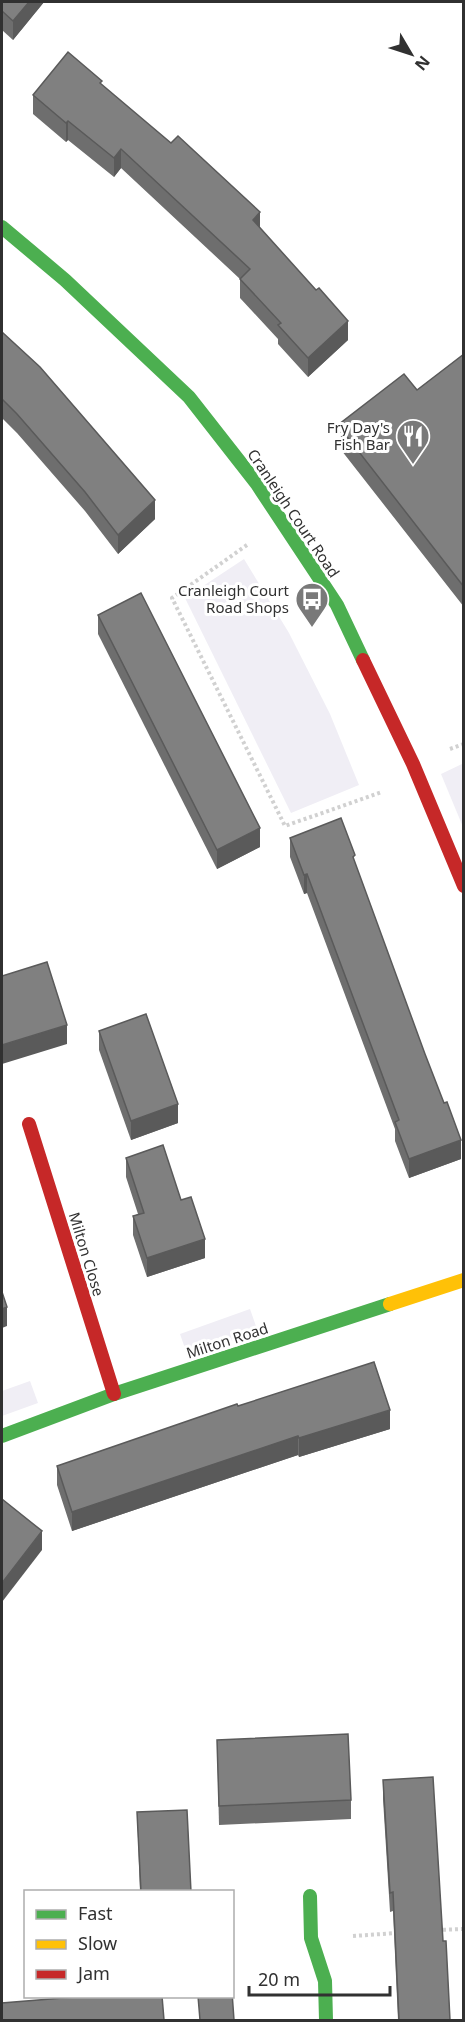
<svg xmlns="http://www.w3.org/2000/svg" width="465" height="2022" viewBox="0 0 465 2022" font-family="'Noto Sans',sans-serif">
  <style>
    .green { fill: #f0eef5 }
    .lines { fill: none; stroke-linecap: round; stroke-linejoin: round }
    .path { stroke: #d1d1d1; stroke-width: 4; stroke-dasharray: 3 3; stroke-linecap: butt }
    .fast { stroke: #4caf50; stroke-width: 14 }
    .slow { stroke: #ffc107; stroke-width: 14 }
    .jam { stroke: #c62828; stroke-width: 14 }
    .wall { fill: #6e6e6e }
    .shaded-wall { fill: #5a5a5a }
    .building { fill: #808080; stroke: #5a5a5a; stroke-width: 1.5 }
    .labels { text-anchor: middle; dominant-baseline: central; stroke-width: 6; stroke-linejoin: round; paint-order: stroke }
    .poi-label { font-size: 15px; fill: #313131; stroke: #fff; text-anchor: end }
    .street-label { font-size: 15px; fill: #313131; stroke: #fff }
  </style>
  <rect width="100%" height="100%" fill="#fff"/>
  <g class="green">
    <polygon points="244,559 289,633 330,714 359,785 291,813 185,598"/>
    <polygon points="462,764 464,769 463,827 441,774"/>
    <polygon points="250,1309 258,1332 188,1357 180,1334"/>
    <polygon points="30,1381 38,1403 2,1416 2,1391"/>
  </g>
  <g class="lines">
    <g class="path">
      <polyline points="247,545 172,598 285,826 382,792"/>
      <polyline points="450,749 464,744"/>
      <polyline points="437,1930 464,1929"/>
      <polyline points="353,1936 397,1933"/>
    </g>
    <g class="fast">
      <polyline points="2,227 65,280 189,397 257,484 337,605 363,660"/>
      <polyline points="2,1436 114,1394 390,1304"/>
      <polyline points="310,1896 311,1938 325,1981 326,2020"/>
    </g>
    <polyline class="slow" points="390,1304 464,1280"/>
    <g class="jam">
      <polyline points="363,660 413,764 464,886"/>
      <polyline points="29,1124 114,1394"/>
    </g>
  </g>
  <g class="wall">
    <polygon points="2,2 44,2 13,40 2,30"/>
    <polygon points="102,86 260,229 348,340 308,377 278,344 278,339 240,298 240,279 121,168 114,177 68,140 66,142 33,114 33,95"/>
    <polygon points="2,332 155,519 118,554 85,511 17,433 2,418"/>
    <polygon points="464,354 464,607 338,446 338,425 417,390"/>
    <polygon points="98,615 260,847 217,869 98,634"/>
    <polygon points="290,838 355,864 461,1159 409,1178 395,1141 395,1129 307,893 304,894 290,857"/>
    <polygon points="99,1031 178,1123 131,1140 99,1050"/>
    <polygon points="126,1158 181,1200 205,1258 147,1277 133,1235 133,1216 138,1214 126,1177"/>
    <polygon points="238,1406 390,1429 299,1457 298,1455 72,1531 57,1485 57,1466"/>
    <polygon points="217,1740 351,1800 351,1819 219,1825"/>
    <polygon points="383,1780 443,1941 450,2020 398,2020 393,1911 390,1912 383,1799"/>
    <polygon points="137,1812 191,1892 140,1892"/>
  </g>
  <g class="shaded-wall">
    <polygon points="29,2 44,2 13,40 13,21"/>
    <polygon points="68,121 68,140 66,142 66,123"/>
    <polygon points="121,149 121,168 114,177 114,158"/>
    <polygon points="260,212 260,231 253,220"/>
    <polygon points="348,321 348,340 308,377 308,358"/>
    <polygon points="155,500 155,519 118,554 118,535"/>
    <polygon points="260,828 260,847 217,869 217,850"/>
    <polygon points="307,874 307,893 304,894 304,875"/>
    <polygon points="67,1025 67,1044 2,1064 2,1045"/>
    <polygon points="178,1104 178,1123 131,1140 131,1121"/>
    <polygon points="461,1140 461,1159 409,1178 409,1159"/>
    <polygon points="205,1239 205,1258 147,1277 147,1258"/>
    <polygon points="7,1307 7,1326 2,1328 2,1309"/>
    <polygon points="390,1410 390,1429 299,1457 299,1438"/>
    <polygon points="298,1436 298,1455 72,1531 72,1512"/>
    <polygon points="42,1531 42,1550 2,1602 2,1583"/>
  </g>
  <g class="building">
    <polygon points="2,2 29,2 13,21 2,11"/>
    <polygon points="68,52 102,81 100,83 171,143 178,136 260,212 253,220 316,290 319,288 348,321 308,358 278,325 281,323 240,279 250,269 121,149 114,158 68,121 66,123 33,95"/>
    <polygon points="2,332 40,367 155,500 118,535 85,492 17,414 2,399"/>
    <polygon points="464,354 464,587 338,425 404,374 417,390"/>
    <polygon points="141,593 260,828 217,850 98,615"/>
    <polygon points="341,818 355,855 353,857 425,1054 444,1103 447,1102 461,1140 409,1159 395,1122 399,1120 307,874 304,875 290,838"/>
    <polygon points="47,962 67,1025 2,1045 2,976"/>
    <polygon points="146,1014 178,1104 131,1121 99,1031"/>
    <polygon points="163,1145 181,1200 191,1197 205,1239 147,1258 133,1216 144,1213 126,1158"/>
    <polygon points="2,1292 7,1307 2,1309"/>
    <polygon points="374,1362 390,1410 299,1438 298,1436 72,1512 57,1466 237,1404 238,1406"/>
    <polygon points="2,1499 42,1531 2,1583"/>
    <polygon points="348,1734 351,1800 219,1806 217,1740"/>
    <polygon points="433,1777 443,1941 446,1941 450,2020 399,2020 393,1892 390,1893 383,1780"/>
    <polygon points="187,1810 191,1892 141,1892 137,1812"/>
    <polygon points="232,1992 234,2020 200,2020 198,1996 232,1996"/>
    <polygon points="87,1996 162,1996 164,2020 2,2020 2,2003"/>
  </g>
  <defs>
    <symbol id="restaurant-pin" viewBox="-11 -11 22 30"><path d="M0 17L-7.5 6A9.5 9.5 0 1 1 7.5 6Z" fill="#797979" stroke="#fff"/><path d="M-5-6h1v4h1v-4h1v4h1v-4h1v5L-1.5 .5V6h-2V.5L-5-1ZM5-6V6H3V1.5H1.5Q1.5-4 5-6Z" fill="#fff"/></symbol>
    <symbol id="bus-pin" viewBox="-11 -11 22 30"><path d="M0 17L-7.5 6A9.5 9.5 0 1 1 7.5 6Z" fill="#797979" stroke="#fff"/><path d="M-5-6H5V4H4V6H2V4H-2V6H-4V4H-5ZM-3.5-4V0h7V-4ZM-3.5 1.2v1.5H-2V1.2ZM2 1.2v1.5H3.5V1.2Z" fill="#fff"/></symbol>
  </defs>
  <g fill-rule="evenodd">
    <use href="#restaurant-pin" x="394" y="417" width="38" height="52"/>
    <use href="#bus-pin" x="293" y="580" width="38" height="52"/>
  </g>
  <g class="labels">
    <g class="poi-label">
      <text x="390" y="427">Fry Day's<tspan x="390" dy="17">Fish Bar</tspan></text>
      <text x="289" y="590">Cranleigh Court<tspan x="289" dy="17">Road Shops</tspan></text>
    </g>
    <g class="street-label">
      <text transform="translate(294 513) rotate(56)">Cranleigh Court Road</text>
      <text transform="translate(87 1254) rotate(73)">Milton Close</text>
      <text transform="translate(227 1340) rotate(-18)">Milton Road</text>
    </g>
  </g>
  <rect width="465" height="2022" fill="none" stroke="#313131" stroke-width="6"/>
  <rect x="24" y="1890" width="210" height="108" fill="#ffffff" stroke="#adadad" stroke-width="1.5"/>
  <rect x="36" y="1910" width="30" height="9" fill="#4caf50" stroke="#adadad" stroke-width="1.5"/>
  <text x="78" y="1920" font-size="18" fill="#313131">Fast</text>
  <rect x="36" y="1940" width="30" height="9" fill="#ffc107" stroke="#adadad" stroke-width="1.5"/>
  <text x="78" y="1950" font-size="18" fill="#313131">Slow</text>
  <rect x="36" y="1970" width="30" height="9" fill="#c62828" stroke="#adadad" stroke-width="1.5"/>
  <text x="78" y="1980" font-size="18" fill="#313131">Jam</text>
  <g transform="translate(411 54) rotate(129)" stroke="#ffffff" stroke-width="4.5" paint-order="stroke">
  <path d="M0-4.5L10 22L0 15L-10 22Z" fill="#313131"/>
  <text y="-9" font-size="16" font-weight="bold" text-anchor="middle" fill="#313131">N</text>
  </g>
  <path d="M249 1986v9h141v-9" fill="none" stroke="#313131" stroke-width="3"/>
  <text x="258" y="1986" font-size="18" fill="#313131" stroke="#ffffff" stroke-width="4.5" paint-order="stroke">20 m</text>
</svg>
